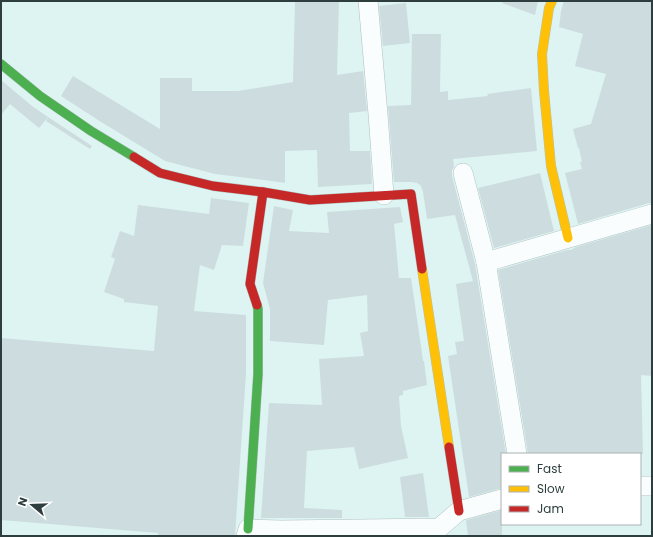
<svg xmlns="http://www.w3.org/2000/svg" width="653" height="537" viewBox="0 0 653 537" font-family="Poppins,sans-serif">
  <style>
    .building { fill: #cddddf }
    .lines { fill: none; stroke-linecap: round; stroke-linejoin: round }
    .street-casing { stroke: #b0c1c0; stroke-width: 20 }
    .fast-casing { stroke: #b0c1c0; stroke-width: 10 }
    .slow-casing { stroke: #b0c1c0; stroke-width: 10 }
    .jam-casing { stroke: #b0c1c0; stroke-width: 10 }
    .street { stroke: #fafdfd; stroke-width: 19 }
    .fast { stroke: #4caf50; stroke-width: 9 }
    .slow { stroke: #ffc107; stroke-width: 9 }
    .jam { stroke: #c62828; stroke-width: 9 }
  </style>
  <rect width="100%" height="100%" fill="#def4f2"/>
  <g class="building">
    <polygon points="295,1 339,1 337,75 363,71 367,111 349,113 350,151 370,151 372,184 318,187 317,150 285,151 285,183 264,180 215,174 165,161 98,120 61,96 73,76 160,129 160,78 192,78 192,91 238,91 293,82"/>
    <polygon points="503,1 538,1 535,15 502,3"/>
    <polygon points="564,1 652,1 652,203 649,203 578,224 565,173 582,169 580,162 582,162 579,148 578,148 573,129 591,124 606,74 575,66 583,34 559,27 561,11"/>
    <polygon points="406,3 410,43 383,46 379,6"/>
    <polygon points="412,34 441,34 440,92 448,91 448,100 488,96 487,94 531,88 537,151 453,159 454,167 452,170 452,176 475,264 506,454 502,454 502,488 469,497 448,356 457,354 455,342 464,341 456,284 473,281 455,215 427,219 423,192 421,186 417,183 411,182 394,182 388,106 411,105"/>
    <polygon points="1,80 32,106 48,117 39,128 10,104 1,115"/>
    <polygon points="48,117 92,146 90,149 46,121"/>
    <polygon points="540,173 554,231 494,248 478,188"/>
    <polygon points="211,198 249,203 243,246 222,245 214,270 200,265 194,311 246,315 246,374 235,536 158,536 158,533 1,520 1,338 154,351 158,306 124,302 124,299 104,292 115,259 111,257 120,231 134,236 138,205 209,214"/>
    <polygon points="274,206 293,210 289,231 329,233 327,212 400,207 403,222 394,224 399,278 411,278 421,346 423,361 424,361 427,385 403,391 403,395 399,396 401,426 408,458 359,469 354,447 307,451 304,508 342,510 342,518 261,518 269,403 322,405 319,359 364,356 360,333 368,331 367,295 328,300 324,345 270,341 270,309 263,283"/>
    <polygon points="652,225 652,376 641,375 643,454 528,454 498,270 567,250 571,250 576,247"/>
    <polygon points="423,473 429,517 405,517 400,477"/>
    <polygon points="502,510 502,536 468,536 466,521 467,520"/>
  </g>
  <g class="lines">
    <defs>
      <g id="street">
        <polyline points="368,1 378,114 384,195"/>
        <polyline points="463,173 486,262 517,454"/>
        <polyline points="486,262 652,214"/>
        <polyline points="640,486 652,486"/>
        <polyline points="246,536 248,529 281,530 439,528 459,511 502,499"/>
      </g>
      <g id="fast">
        <polyline points="1,64 40,96 91,131 134,157"/>
        <polyline points="248,529 258,374 258,309 257,305"/>
      </g>
      <g id="slow">
        <polyline points="552,1 549,8 542,54 544,91 551,166 568,238"/>
        <polyline points="422,269 449,447"/>
      </g>
      <g id="jam">
        <polyline points="134,157 160,173 213,186 263,192"/>
        <polyline points="257,305 250,284 263,192 310,200 411,194 422,269"/>
        <polyline points="449,447 459,511"/>
      </g>
    </defs>
    <use href="#street" class="street-casing"/>
    <use href="#fast" class="fast-casing"/>
    <use href="#slow" class="slow-casing"/>
    <use href="#jam" class="jam-casing"/>
    <use href="#street" class="street"/>
    <use href="#fast" class="fast"/>
    <use href="#slow" class="slow"/>
    <use href="#jam" class="jam"/>
  </g>
  <rect width="653" height="537" fill="none" stroke="#2e3d3d" stroke-width="4"/>
  <rect x="501" y="453" width="140" height="72" fill="#ffffff" stroke="#abb1b1"/>
  <rect x="509" y="466" width="20" height="6" fill="#4caf50" stroke="#abb1b1"/>
  <text x="537" y="473" font-size="12" fill="#2e3d3d">Fast</text>
  <rect x="509" y="486" width="20" height="6" fill="#ffc107" stroke="#abb1b1"/>
  <text x="537" y="493" font-size="12" fill="#2e3d3d">Slow</text>
  <rect x="509" y="506" width="20" height="6" fill="#c62828" stroke="#abb1b1"/>
  <text x="537" y="513" font-size="12" fill="#2e3d3d">Jam</text>
  <g transform="translate(32 505) rotate(289)" stroke="#ffffff" stroke-width="3" paint-order="stroke">
  <path d="M0-3L7 15L0 10L-7 15Z" fill="#2e3d3d"/>
  <text y="-6" font-size="11" font-weight="bold" text-anchor="middle" fill="#2e3d3d">N</text>
  </g>
</svg>
